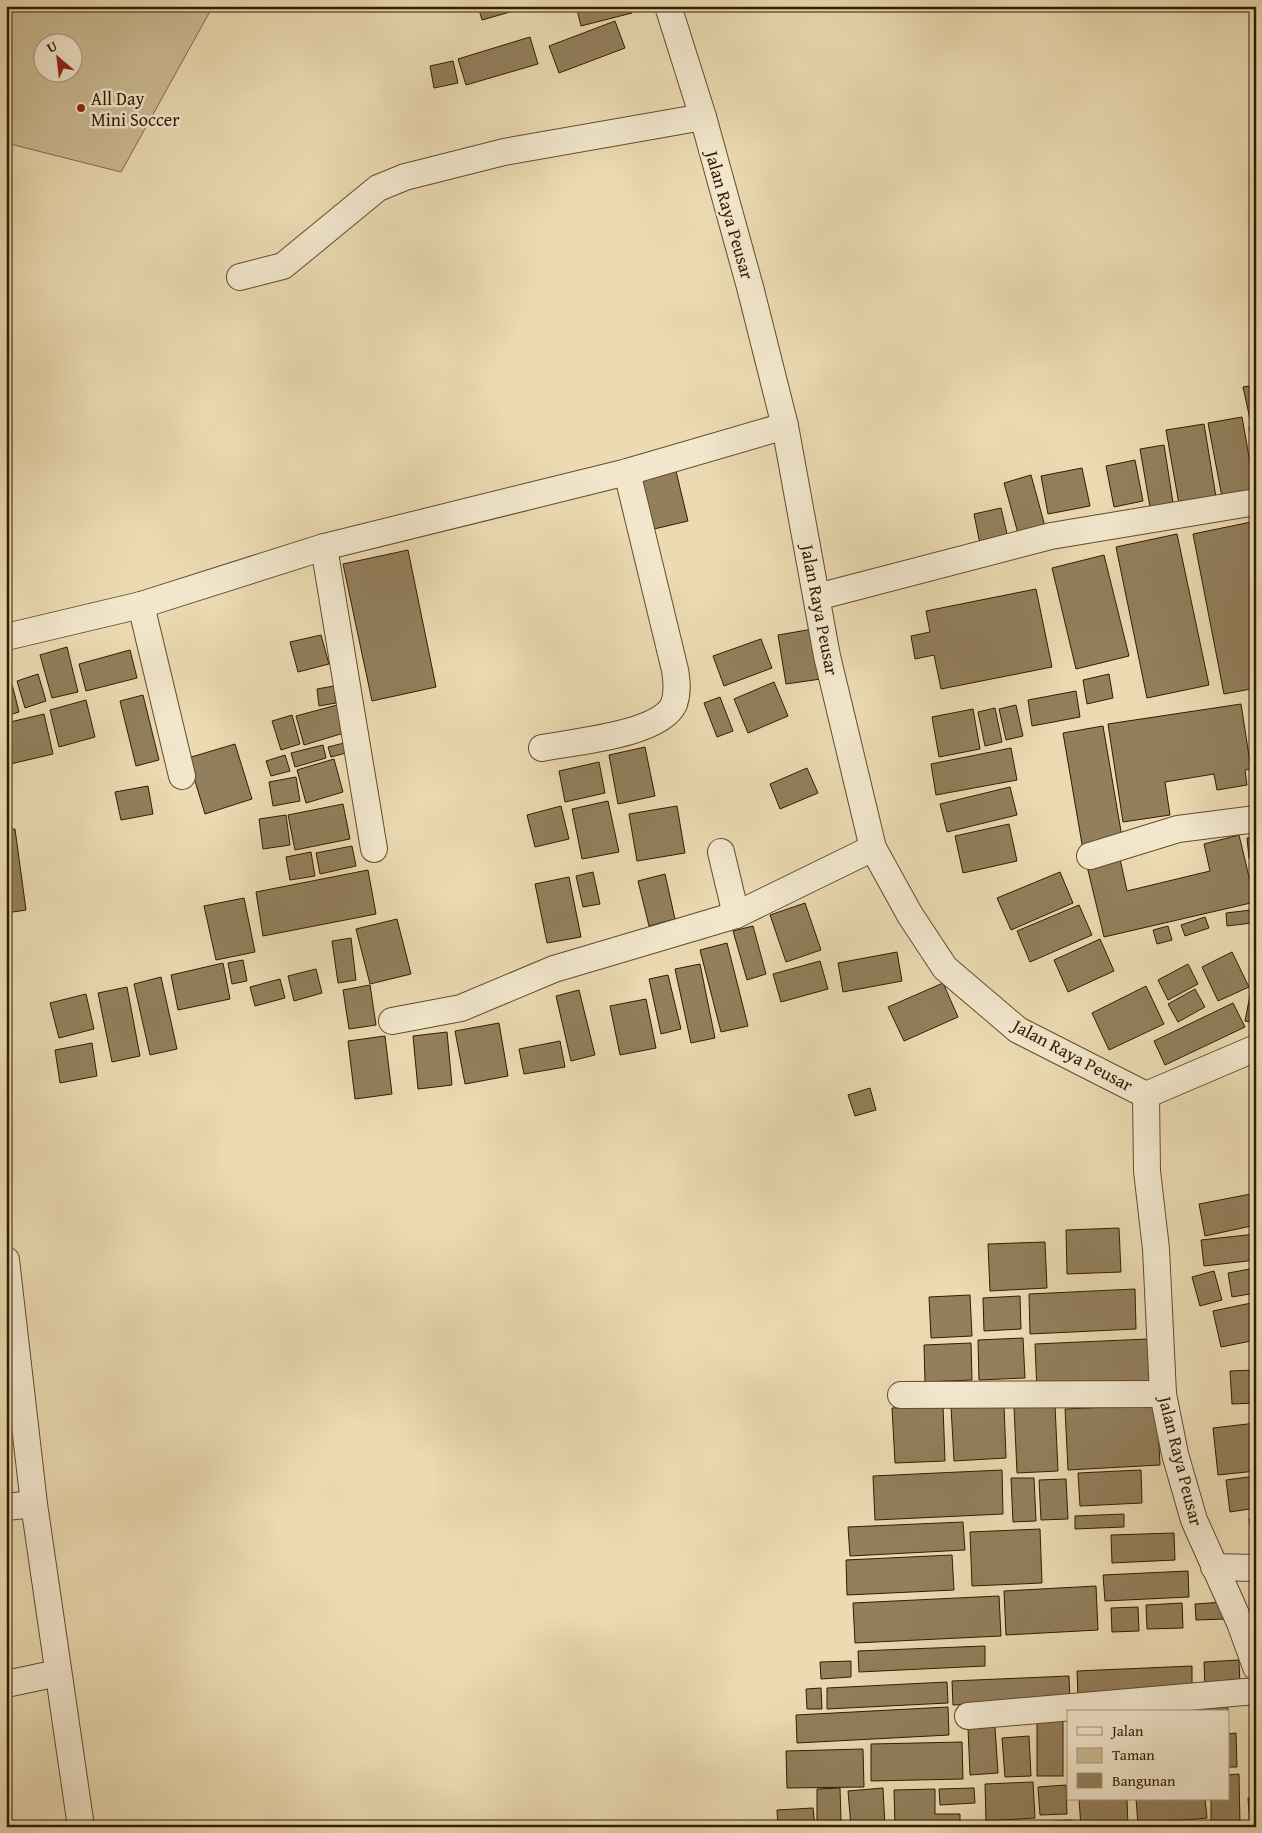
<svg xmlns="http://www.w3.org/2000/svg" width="1262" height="1833" viewBox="0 0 1262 1833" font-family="'Gentium Book Plus',serif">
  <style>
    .green { fill: #ccba94; stroke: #7f6b4a; fill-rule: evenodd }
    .building { fill: #927f5d; stroke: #321c00 }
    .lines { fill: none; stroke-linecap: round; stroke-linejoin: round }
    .minor-casing { stroke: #604c2c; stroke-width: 28 }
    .minor { stroke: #f2e7cd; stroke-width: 26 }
    .poi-dot { fill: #8f2418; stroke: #f2e7cd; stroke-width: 2 }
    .labels { text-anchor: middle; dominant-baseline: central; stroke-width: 5; stroke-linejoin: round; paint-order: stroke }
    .poi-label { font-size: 18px; fill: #321c00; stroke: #f2e7cd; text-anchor: start }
    .street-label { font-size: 18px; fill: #321c00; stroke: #f2e7cd }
  </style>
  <rect width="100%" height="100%" fill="#ebdab2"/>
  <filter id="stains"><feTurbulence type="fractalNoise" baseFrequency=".004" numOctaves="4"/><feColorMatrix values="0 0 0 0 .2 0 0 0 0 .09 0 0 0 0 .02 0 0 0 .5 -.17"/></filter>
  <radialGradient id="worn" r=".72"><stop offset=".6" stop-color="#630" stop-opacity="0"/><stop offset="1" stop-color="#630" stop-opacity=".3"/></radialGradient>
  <path class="green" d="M6,6H213L121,172L6,143ZM42,42H72V72H42Z"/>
  <g class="building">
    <polygon points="326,6 350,6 328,12"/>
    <polygon points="478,6 516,6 517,10 482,20"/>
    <polygon points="576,6 630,6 632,13 581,26"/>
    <polygon points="615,21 625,48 559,73 549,46"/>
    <polygon points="530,37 538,64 466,85 458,59"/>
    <polygon points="453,61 458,83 434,88 430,66"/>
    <polygon points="1256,385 1256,418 1250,419 1243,387"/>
    <polygon points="1242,417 1255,491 1222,497 1208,423"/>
    <polygon points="1204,424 1217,503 1180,510 1166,430"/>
    <polygon points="1256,426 1256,464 1249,427"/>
    <polygon points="1164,445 1174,509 1151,513 1140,449"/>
    <polygon points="1135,460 1143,501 1114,507 1106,466"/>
    <polygon points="675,467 688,521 654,529 641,475"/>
    <polygon points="1082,468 1090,506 1048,514 1041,476"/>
    <polygon points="1031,475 1046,530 1019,537 1004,483"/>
    <polygon points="1001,508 1008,538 980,544 974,514"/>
    <polygon points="1256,521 1256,688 1224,694 1193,534"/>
    <polygon points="1177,534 1209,685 1147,698 1116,547"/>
    <polygon points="408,550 436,687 372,701 343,564"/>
    <polygon points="1104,555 1129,656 1076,669 1052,568"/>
    <polygon points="1036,589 1052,667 941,689 934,655 915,659 911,636 930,632 926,611"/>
    <polygon points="813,629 821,679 786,684 778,635"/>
    <polygon points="321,635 329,664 298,672 290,642"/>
    <polygon points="761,639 772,668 724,686 713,656"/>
    <polygon points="67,647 78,692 52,698 40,655"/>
    <polygon points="130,650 137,678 86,691 79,664"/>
    <polygon points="38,674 46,701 25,708 17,681"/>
    <polygon points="1109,674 1113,698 1087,704 1083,680"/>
    <polygon points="774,682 788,716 748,733 734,699"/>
    <polygon points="12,684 19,712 6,716 6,685"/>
    <polygon points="334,686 336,703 319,706 317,689"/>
    <polygon points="1076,691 1080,717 1032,726 1028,700"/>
    <polygon points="143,695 159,760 136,766 120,701"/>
    <polygon points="720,697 733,731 717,737 704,703"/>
    <polygon points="86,700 95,737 59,747 50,710"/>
    <polygon points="1241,704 1251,769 1245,770 1247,785 1217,790 1214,774 1165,782 1170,815 1123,822 1108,724"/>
    <polygon points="337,705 344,733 304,745 296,716"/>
    <polygon points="1016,705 1023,736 1006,740 999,709"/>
    <polygon points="995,708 1002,742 985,746 978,712"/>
    <polygon points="973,709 980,749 939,757 932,717"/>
    <polygon points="44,714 53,754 6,765 6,723"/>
    <polygon points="292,715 300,744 281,750 272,721"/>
    <polygon points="1103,726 1123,843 1083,850 1063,733"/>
    <polygon points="344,743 346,753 331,757 328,747"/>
    <polygon points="235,744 252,799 205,814 188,758"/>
    <polygon points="323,745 326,758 295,767 291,753"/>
    <polygon points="645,747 655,796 618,804 609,755"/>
    <polygon points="1011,748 1017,780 936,795 931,764"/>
    <polygon points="285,755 290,771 271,776 266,761"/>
    <polygon points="334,759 343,792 306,803 297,770"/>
    <polygon points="599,762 605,793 565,802 559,771"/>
    <polygon points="807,768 818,793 780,809 770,784"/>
    <polygon points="296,777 300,801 273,806 269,782"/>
    <polygon points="148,786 153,814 121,820 115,792"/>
    <polygon points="1010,787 1017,815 947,832 940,804"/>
    <polygon points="608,801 619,852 582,859 572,809"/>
    <polygon points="343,804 350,839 295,850 288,815"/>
    <polygon points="561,806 569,839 535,847 527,815"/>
    <polygon points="677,806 685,853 637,861 629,814"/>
    <polygon points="286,815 290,845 263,849 259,819"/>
    <polygon points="1009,824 1017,861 963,873 955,836"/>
    <polygon points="15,829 26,910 6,913 6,830"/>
    <polygon points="1239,835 1255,902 1104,937 1087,866 1120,859 1127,891 1210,871 1204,844"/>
    <polygon points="1247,838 1256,838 1256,857 1249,858"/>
    <polygon points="352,846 356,866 320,874 316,853"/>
    <polygon points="311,852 315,876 290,880 286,857"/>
    <polygon points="368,870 376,914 263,936 256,892"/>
    <polygon points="593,872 600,904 583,907 576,876"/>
    <polygon points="1060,872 1073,903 1011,930 997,898"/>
    <polygon points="665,874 675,919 649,926 638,881"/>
    <polygon points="569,877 581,937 547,943 535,884"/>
    <polygon points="244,898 255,952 216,960 204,906"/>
    <polygon points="805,903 821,950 786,962 770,915"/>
    <polygon points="1079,905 1092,935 1030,962 1017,931"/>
    <polygon points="1251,910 1252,923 1227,926 1226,913"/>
    <polygon points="1205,917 1209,928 1185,936 1181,925"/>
    <polygon points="397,919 411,974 370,984 356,929"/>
    <polygon points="753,926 766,974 747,980 733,931"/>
    <polygon points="1168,926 1172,940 1157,944 1153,930"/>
    <polygon points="351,938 356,980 338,983 332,941"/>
    <polygon points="1100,939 1114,971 1068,992 1054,960"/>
    <polygon points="727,943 748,1026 721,1032 700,950"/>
    <polygon points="897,952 902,981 843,992 838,963"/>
    <polygon points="1232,952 1249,987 1218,1001 1202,967"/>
    <polygon points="243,960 247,981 232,984 228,963"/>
    <polygon points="820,961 828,989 781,1002 773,974"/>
    <polygon points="223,963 230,999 178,1010 171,975"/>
    <polygon points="700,964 715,1038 691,1043 675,969"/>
    <polygon points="1188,964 1198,984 1168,1000 1158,980"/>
    <polygon points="316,969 322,993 294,1001 288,976"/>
    <polygon points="668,975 681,1029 661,1034 649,979"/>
    <polygon points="1254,975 1256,975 1256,1023 1245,1021"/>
    <polygon points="161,977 177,1049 150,1055 134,984"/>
    <polygon points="280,979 285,998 255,1006 250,987"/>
    <polygon points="943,983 958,1017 904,1041 888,1007"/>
    <polygon points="370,985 376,1025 349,1029 343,990"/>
    <polygon points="1146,986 1164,1024 1109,1050 1092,1013"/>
    <polygon points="127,987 140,1056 112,1062 98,993"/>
    <polygon points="1195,989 1205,1007 1178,1022 1168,1004"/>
    <polygon points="579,990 595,1055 571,1061 556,996"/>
    <polygon points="86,994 94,1029 59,1038 50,1003"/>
    <polygon points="646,999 656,1048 620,1055 610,1006"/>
    <polygon points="1233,1003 1245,1027 1165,1065 1154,1041"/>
    <polygon points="499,1023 508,1076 465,1084 455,1031"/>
    <polygon points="447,1032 452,1085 418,1089 413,1036"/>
    <polygon points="385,1036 392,1094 355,1099 348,1041"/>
    <polygon points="560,1041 565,1067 524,1074 519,1049"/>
    <polygon points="92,1043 97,1076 60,1083 55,1050"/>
    <polygon points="870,1088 876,1110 855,1116 848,1095"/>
    <polygon points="1256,1193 1256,1225 1205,1236 1199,1204"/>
    <polygon points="1119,1228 1121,1272 1067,1274 1066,1230"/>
    <polygon points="1256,1234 1256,1260 1204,1266 1201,1240"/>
    <polygon points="1045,1242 1047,1288 990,1291 988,1244"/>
    <polygon points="1256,1268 1256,1293 1232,1297 1228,1273"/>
    <polygon points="1214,1271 1222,1300 1200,1306 1192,1277"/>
    <polygon points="1135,1289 1136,1329 1030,1334 1029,1294"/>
    <polygon points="970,1295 972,1336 931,1338 929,1297"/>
    <polygon points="1020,1296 1021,1329 984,1331 983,1298"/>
    <polygon points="1256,1302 1256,1340 1221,1347 1213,1311"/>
    <polygon points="1023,1338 1025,1378 979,1380 978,1340"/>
    <polygon points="1148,1339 1150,1386 1037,1391 1035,1344"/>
    <polygon points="971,1343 972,1380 925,1382 924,1345"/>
    <polygon points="1256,1370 1256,1403 1232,1404 1230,1371"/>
    <polygon points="1004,1404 1006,1458 954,1461 951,1407"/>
    <polygon points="1055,1405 1058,1471 1017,1473 1014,1407"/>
    <polygon points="1157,1405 1160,1465 1068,1470 1065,1409"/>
    <polygon points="943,1406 945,1461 895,1463 892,1408"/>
    <polygon points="1256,1423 1256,1471 1218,1475 1213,1428"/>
    <polygon points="1002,1470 1003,1514 875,1520 873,1476"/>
    <polygon points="1141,1470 1142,1503 1080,1506 1078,1473"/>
    <polygon points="1256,1476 1256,1508 1230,1512 1226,1480"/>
    <polygon points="1011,1478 1034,1478 1036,1521 1013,1522"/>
    <polygon points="1066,1479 1068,1519 1041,1520 1039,1480"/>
    <polygon points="1124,1514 1124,1527 1075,1529 1075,1516"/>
    <polygon points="1256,1518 1256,1553 1255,1553 1249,1519"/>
    <polygon points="963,1522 965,1550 850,1556 848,1527"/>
    <polygon points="1040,1529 1042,1583 972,1586 970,1532"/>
    <polygon points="1174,1533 1175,1560 1112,1563 1111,1535"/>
    <polygon points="952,1555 954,1590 847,1595 846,1560"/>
    <polygon points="1188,1571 1189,1597 1105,1601 1103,1575"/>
    <polygon points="1096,1586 1098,1630 1006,1635 1004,1591"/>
    <polygon points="999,1596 1001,1636 855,1643 853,1603"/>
    <polygon points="1224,1602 1225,1619 1196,1620 1195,1604"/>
    <polygon points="1182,1603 1183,1628 1147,1629 1146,1605"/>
    <polygon points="1138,1607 1139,1631 1112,1632 1111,1608"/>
    <polygon points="985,1646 985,1666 859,1672 858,1651"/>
    <polygon points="1239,1660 1240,1687 1205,1689 1204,1662"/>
    <polygon points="851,1661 851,1677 821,1679 820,1662"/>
    <polygon points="1192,1666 1192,1692 1078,1697 1077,1671"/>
    <polygon points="1069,1676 1070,1700 953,1705 952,1681"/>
    <polygon points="947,1682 948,1703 827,1709 827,1688"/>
    <polygon points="821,1688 822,1709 807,1709 806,1689"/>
    <polygon points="1227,1699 1228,1712 1173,1712 1172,1705"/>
    <polygon points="948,1707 949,1735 797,1743 796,1715"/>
    <rect x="1037" y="1720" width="26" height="56"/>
    <polygon points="995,1727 998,1773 970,1775 968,1728"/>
    <polygon points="1236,1733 1237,1767 1228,1767 1228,1734"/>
    <polygon points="1029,1736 1031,1776 1005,1777 1002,1738"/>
    <polygon points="962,1742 963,1779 871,1781 871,1744"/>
    <polygon points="863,1749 864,1787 787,1788 786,1751"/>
    <polygon points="1239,1774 1240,1827 1211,1827 1211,1799 1228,1799 1228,1775"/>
    <polygon points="1033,1782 1035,1818 986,1821 985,1784"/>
    <polygon points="1066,1785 1067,1814 1040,1815 1038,1787"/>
    <polygon points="840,1788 841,1821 817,1821 817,1789"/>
    <polygon points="883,1788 885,1827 851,1827 848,1791"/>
    <polygon points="974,1788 975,1803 940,1805 939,1789"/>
    <polygon points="935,1789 935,1814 960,1814 960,1827 895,1827 894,1790"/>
    <polygon points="1256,1797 1256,1827 1250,1827 1248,1798"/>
    <polygon points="1079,1799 1127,1799 1128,1827 1081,1827"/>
    <polygon points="1136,1799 1205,1799 1207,1818 1138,1824"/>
    <polygon points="813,1808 815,1827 778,1827 777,1810"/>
    <polygon points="1071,1820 1071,1827 1039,1827 1039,1822"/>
    <polygon points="1032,1824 1032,1827 997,1827"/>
  </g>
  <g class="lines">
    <defs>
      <g id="minor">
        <polyline points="668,6 703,117 750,287 785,426 827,656 873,848 910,915 945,968 1018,1030 1146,1095 1256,1048"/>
        <polyline points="240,277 283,266 378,188 405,177 504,152 703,117"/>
        <polyline points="324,547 374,849"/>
        <polyline points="817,597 1051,536 1256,502"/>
        <polyline points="141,605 182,776"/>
        <polyline points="6,637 141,605 324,547 627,472 785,426"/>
        <path d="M542,748C572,742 660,735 674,704C678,692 677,682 675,670L627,472"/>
        <polyline points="721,852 736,915"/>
        <polyline points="1090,856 1178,829 1256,819"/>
        <polyline points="392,1021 461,1008 554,969 736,915 873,848"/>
        <polyline points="1146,1095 1147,1171 1156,1249 1163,1394 1175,1454 1194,1520 1240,1623 1256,1667"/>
        <polyline points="6,1260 34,1504 81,1827"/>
        <polyline points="901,1395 1163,1394"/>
        <polyline points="6,1507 34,1504"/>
        <polyline points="1214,1567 1256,1568"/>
        <polyline points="6,1684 58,1673"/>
        <polyline points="968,1716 1256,1691"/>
      </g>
    </defs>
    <use href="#minor" class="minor-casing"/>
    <use href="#minor" class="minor"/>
  </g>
  <circle class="poi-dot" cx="81" cy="108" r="5"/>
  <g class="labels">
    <g class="poi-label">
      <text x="91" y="98">All Day<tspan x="91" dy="21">Mini Soccer</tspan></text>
    </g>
    <g class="street-label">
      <text transform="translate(730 215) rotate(74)">Jalan Raya Peusar</text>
      <text transform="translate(820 610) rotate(79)">Jalan Raya Peusar</text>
      <text transform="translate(1073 1055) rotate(28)">Jalan Raya Peusar</text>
      <text transform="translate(1181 1461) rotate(76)">Jalan Raya Peusar</text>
    </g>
  </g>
  <rect width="1262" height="1833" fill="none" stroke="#ebdab2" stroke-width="25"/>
  <rect x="8" y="8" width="1247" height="1818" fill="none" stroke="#321c00" stroke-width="2.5"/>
  <rect x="12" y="12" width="1237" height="1808" fill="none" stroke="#321c00"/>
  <rect x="1067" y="1710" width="162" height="90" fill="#f2e7cd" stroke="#a5967b"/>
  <rect x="1077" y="1727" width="25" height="8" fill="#f2e7cd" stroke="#a5967b"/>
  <text x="1112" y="1736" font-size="15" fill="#321c00">Jalan</text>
  <rect x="1077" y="1748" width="25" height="15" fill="#ccba94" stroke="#a5967b"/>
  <text x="1112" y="1760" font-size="15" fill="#321c00">Taman</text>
  <rect x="1077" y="1773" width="25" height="15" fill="#927f5d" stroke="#a5967b"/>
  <text x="1112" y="1786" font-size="15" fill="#321c00">Bangunan</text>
  <g transform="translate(58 58) rotate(332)"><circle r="24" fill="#f2e7cd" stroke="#a5967b"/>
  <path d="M0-4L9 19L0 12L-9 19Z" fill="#8f2418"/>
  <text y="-8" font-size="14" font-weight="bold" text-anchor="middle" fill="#321c00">U</text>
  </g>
  <rect width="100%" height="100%" filter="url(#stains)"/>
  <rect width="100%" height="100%" fill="url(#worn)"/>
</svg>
